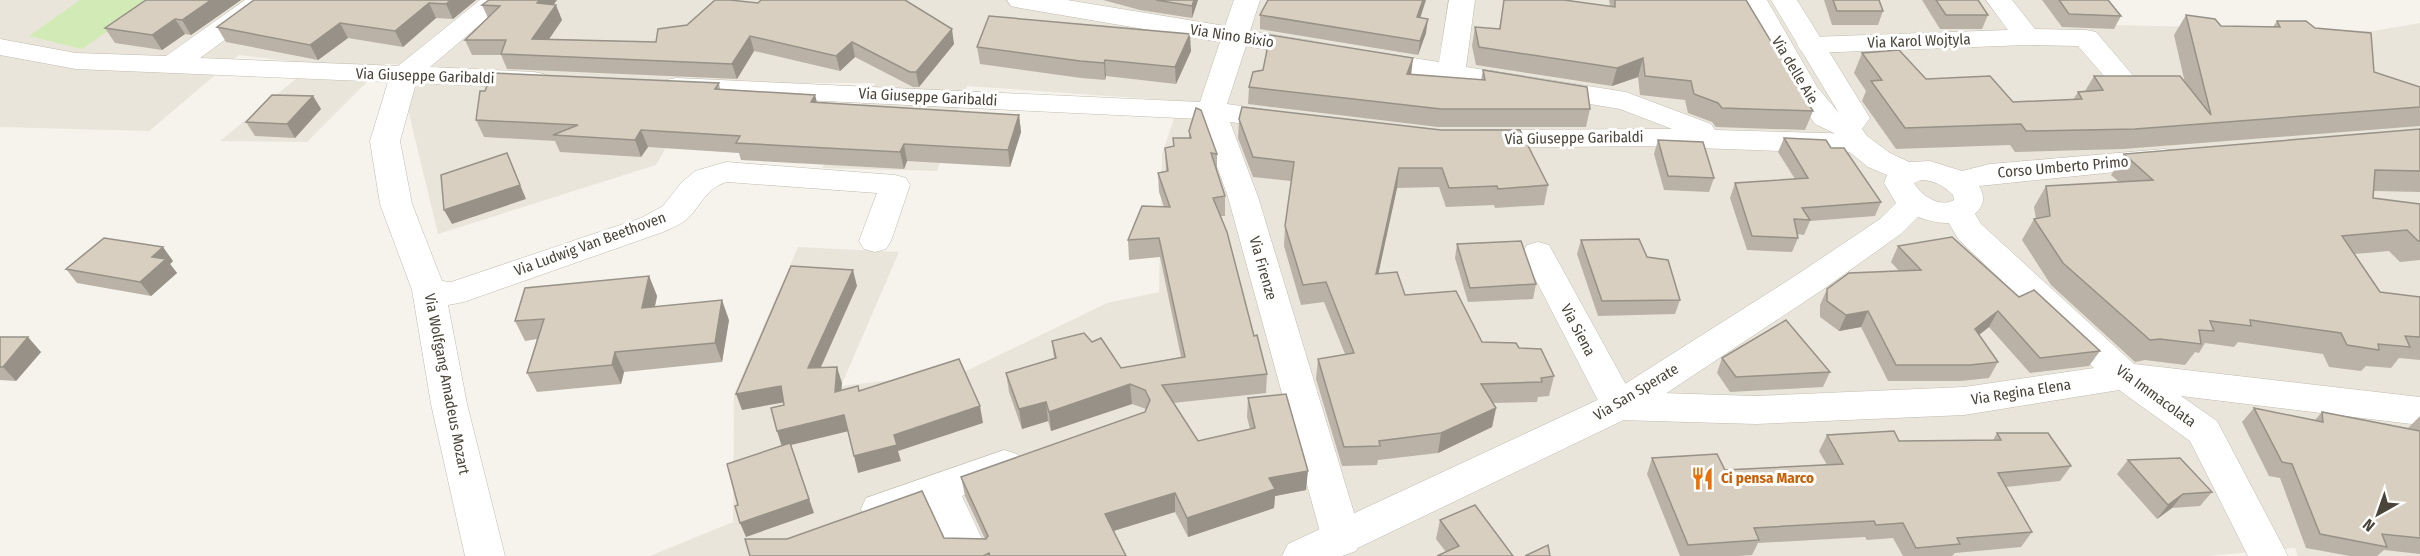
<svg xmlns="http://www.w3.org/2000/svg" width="2420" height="556" viewBox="0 0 2420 556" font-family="'Fira Sans Condensed',sans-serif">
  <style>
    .residential { fill: #eae5da }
    .green { fill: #d2eab5 }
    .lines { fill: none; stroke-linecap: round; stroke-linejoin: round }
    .minor-casing { stroke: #c2bbae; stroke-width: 1 }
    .tertiary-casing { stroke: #c2bbae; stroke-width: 1 }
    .minor { fill: #fff; fill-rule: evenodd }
    .tertiary { fill: #fff; fill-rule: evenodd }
    .wall { fill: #bab2a6 }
    .shaded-wall { fill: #979187 }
    .building { fill: #d8cfc1; stroke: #979187; stroke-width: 1.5 }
    .labels { text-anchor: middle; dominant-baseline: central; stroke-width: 6; stroke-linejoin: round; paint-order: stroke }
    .street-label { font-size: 15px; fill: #4b4439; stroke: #fff }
    .food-label { font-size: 15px; font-weight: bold; fill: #c56008; stroke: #fff; text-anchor: start }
  </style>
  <rect width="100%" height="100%" fill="#f6f3ec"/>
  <polygon class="residential" points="0,0 2093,0 2112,25 2373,31 2420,23 2420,556 2298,556 2295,548 2208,556 650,556 733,522 734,394 798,247 899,252 841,386 966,371 1107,303 1159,292 1162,154 1180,101 967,86 937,171 822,168 876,83 703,83 656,165 438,234 405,97 438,66 385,64 307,142 220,141 314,64 239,55 149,131 0,127"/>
  <polygon class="green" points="80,0 153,0 82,49 29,36"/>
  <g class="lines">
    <defs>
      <g id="minor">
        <path d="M245,0H275L271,6L200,58L398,66L480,0H509L430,67L534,72L544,74L548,80L544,86L534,88L416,83L400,141L412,204L442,281L451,282L641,218L663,206L681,183L695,171L726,162L895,175L906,178L910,185L891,241L886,249L875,252L864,249L859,241L877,193L727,182C705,188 701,207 685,221C679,225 670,229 663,232L464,302L448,305L467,404L505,556H465L431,404L412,290L380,204L370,141L388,82L76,69L0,55V39L76,53L166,56Z"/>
        <polygon points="1007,0 1067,0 1225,26 1234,0 1260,0 1250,31 1312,41 1322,43 1326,49 1322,55 1312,57 1246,46 1227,104 1293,114 1298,120 1293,126 1283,129 1230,122 1258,197 1362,539 1356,551 1342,556 1328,551 1322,539 1228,197 1200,119 676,94 666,92 662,86 666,80 676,78 1200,102 1220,42 1020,8 1011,6"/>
        <polygon points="1449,0 1475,0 1466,67 1626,92 1711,124 1715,130 1857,134 1867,136 1872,143 1867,150 1835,153 1643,146 1481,148 1471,145 1466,139 1471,133 1481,130 1672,129 1620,109 1368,67 1358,65 1354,59 1358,53 1368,51 1439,62"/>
        <polygon points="1986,0 2012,0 2035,29 2086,30 2096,32 2142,86 2138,92 2128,94 2118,92 2078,46 2027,45 1811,53 1801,51 1797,45 1801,39 1811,37 2008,30"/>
        <polygon points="1958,201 1969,204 1981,224 2134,364 2420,397 2420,425 2181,396 2217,421 2288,556 2248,556 2190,441 2119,390 1964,415 1756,424 1619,420 1606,416 1522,253 1527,245 1538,242 1549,245 1630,392 1756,396 1964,387 2094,368 1958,239 1942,211 1947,204"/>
        <polygon points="1004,450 1017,454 1023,465 1017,476 962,496 990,556 950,556 929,508 880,525 866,520 861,509 866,498"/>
      </g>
      <path id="tertiary" d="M1741,0H1767L1817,87L1839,113L1771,0H1797L1870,118L1862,129L1867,136L1890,153L1909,162L1930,161L1962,171L1990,164L2164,149L2175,151L2179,158L2175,165L2164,167L1979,186C1993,209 1967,223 1947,223C1937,223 1927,220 1918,217L1902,233L1822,290L1632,416L1341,556H1282L1288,544L1606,396L1798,274L1880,219L1896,203L1884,183L1887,175L1868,167L1847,150L1836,134L1815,124L1790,88ZM1921,180C1934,180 1944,186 1953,195L1954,200C1940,208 1921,196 1914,183Z"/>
    </defs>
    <use href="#minor" class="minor-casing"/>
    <use href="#tertiary" class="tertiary-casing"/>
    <use href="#minor" class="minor"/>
    <use href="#tertiary" class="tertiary"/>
  </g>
  <g class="wall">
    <polygon points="146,0 241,0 191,35 185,34 162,50 115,43 105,28"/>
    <polygon points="254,0 476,0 453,19 436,18 403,47 348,38 318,60 226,42 217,27"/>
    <polygon points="1103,0 1198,0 1192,18 1140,10"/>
    <polygon points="1504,0 1564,0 1610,6 1609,0 1746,0 1813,111 1805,130 1716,127 1712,122 1688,113 1685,100 1640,95 1638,77 1612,86 1476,65 1472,46 1475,27 1499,29"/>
    <polygon points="1824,0 1879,0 1883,11 1878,25 1832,25"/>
    <polygon points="1922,0 1978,0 1988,15 1982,29 1940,29"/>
    <polygon points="2042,0 2108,0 2121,16 2114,29 2062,27"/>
    <polygon points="482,5 553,5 562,20 549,39 656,42 658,29 954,44 919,87 913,87 855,57 840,71 754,51 737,79 507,69 501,55 472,55 465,40 488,18"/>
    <polygon points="1260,15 1420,18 1426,33 1418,55 1260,29"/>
    <polygon points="2186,15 2221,26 2273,27 2277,21 2374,72 2420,87 2420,126 2123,149 2015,152 2010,145 1896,149 1862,101 1866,91 1854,73 1862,53 1926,79 2013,102 2073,100 2078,92 2085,91 2094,76 2185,83 2174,35"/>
    <polygon points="977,47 1191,51 1176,84 1106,76 1105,80 1081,78 980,64"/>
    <polygon points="1483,70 1590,109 1586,127 1438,127 1248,104 1249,87 1411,74 1481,80"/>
    <polygon points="719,83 720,89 815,95 817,103 1019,115 1021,132 1010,167 907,161 904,169 741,160 739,153 648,147 641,157 560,152 555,141 484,137 476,120 485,91"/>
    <polygon points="313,96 321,109 295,138 255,136 246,122"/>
    <polygon points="1239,119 1548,185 1544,205 1495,208 1494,205 1446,207 1439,187 1397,188 1378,274 1405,295 1482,342 1519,348 1554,376 1549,396 1538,397 1537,402 1493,403 1496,408 1492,427 1438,453 1378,460 1377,465 1342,466 1316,379 1318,359 1345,354 1324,302 1301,305 1284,246 1285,226 1291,181 1253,177 1238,138"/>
    <polygon points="2420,129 2420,192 2374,191 2373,198 2420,204 2420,260 2400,262 2389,251 2355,254 2380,292 2420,297 2420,360 2399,358 2391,368 2366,366 2361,371 2329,367 2323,354 2238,342 2234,347 2205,343 2199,353 2195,352 2185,365 2145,360 2135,362 2051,285 2022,240 2034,219 2036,219 2034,207 2046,186 2119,182 2111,175 2124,154"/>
    <polygon points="1189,131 1217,154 1217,170 1225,196 1225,216 1220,216 1254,336 1267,374 1266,393 1173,403 1198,441 1250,429 1247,417 1248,398 1306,490 1275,496 1274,508 1188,537 1175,512 1113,531 1126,556 750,556 944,538 985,539 965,496 961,477 1145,412 1146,409 1132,404 1051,431 1048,421 1022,429 1009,392 1006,373 1054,358 1052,341 1092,342 1121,368 1181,357 1160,257 1129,260 1128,240 1164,207 1159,192 1158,173 1166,171 1165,148 1174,147 1173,138 1189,138"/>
    <polygon points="1784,138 1831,148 1881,202 1875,216 1810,221 1804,235 1797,234 1798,238 1792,252 1747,250 1730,198 1735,183 1795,179 1778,152"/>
    <polygon points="1658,140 1714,178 1709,192 1664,190 1654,154"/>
    <polygon points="1581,240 1647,257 1680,300 1675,314 1598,316 1577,254"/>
    <polygon points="1457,244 1536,284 1533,299 1468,302 1455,258"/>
    <polygon points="1898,246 2019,297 2100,351 2089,366 2030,373 1989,327 1979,335 1998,362 1989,378 1961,381 1888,381 1861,327 1839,331 1820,317 1820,305 1827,289 1899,271 1891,262"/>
    <polygon points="173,261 170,264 177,273 151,296 77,283 66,269"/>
    <polygon points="649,276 657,296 655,307 729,320 722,362 624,372 621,384 537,392 527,373 537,339 525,341 515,321"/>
    <polygon points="0,337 41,352 16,381 0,380"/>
    <polygon points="1722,358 1830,372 1823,387 1730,392 1717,373"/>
    <polygon points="2254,408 2315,420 2322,412 2408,428 2420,416 2420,554 2384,550 2377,556 2350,556 2306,548 2280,478 2269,476 2242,422"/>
    <polygon points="1997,433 2071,466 2060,481 2006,487 2032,532 2021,547 1955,553 1952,556 1903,556 1893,538 1867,540 1865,537 1758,543 1752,555 1738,556 1680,556 1647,474 1652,458 1725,470 1827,465 1819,451 1827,435 1899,441 1993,440"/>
    <polygon points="2128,460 2212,492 2200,506 2172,508 2157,519 2117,474"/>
    <polygon points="1440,520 1513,556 1446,552 1436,539"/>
  </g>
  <g class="shaded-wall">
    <polygon points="211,0 241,0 191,35 182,20"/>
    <polygon points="451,0 476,0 453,19 446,4"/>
    <polygon points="540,0 557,0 543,19 537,3"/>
    <polygon points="1194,0 1198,0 1192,18 1192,6"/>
    <polygon points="1423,0 1426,0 1416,31 1417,17"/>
    <polygon points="429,3 436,18 403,47 395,31"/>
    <polygon points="556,5 562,20 539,54 532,39"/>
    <polygon points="175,19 185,34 162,50 152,35"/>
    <polygon points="1428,19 1426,33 1418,55 1420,41"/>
    <polygon points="340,23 348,38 318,60 310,45"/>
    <polygon points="952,29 954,44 919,87 916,72"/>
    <polygon points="1190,34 1191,51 1176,84 1175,67"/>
    <polygon points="750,36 754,51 737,79 732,64"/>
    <polygon points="852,42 855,57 840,71 836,56"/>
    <polygon points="1413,58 1411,76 1407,74"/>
    <polygon points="1643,58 1638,77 1612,86 1617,68"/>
    <polygon points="1105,60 1106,76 1105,80 1104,63"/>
    <polygon points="815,95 819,111 811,102"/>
    <polygon points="313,96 321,109 295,138 287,124"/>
    <polygon points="1019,115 1021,132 1010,167 1008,150"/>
    <polygon points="641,130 648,147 641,157 635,140"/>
    <polygon points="904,144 907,161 904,169 900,152"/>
    <polygon points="507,153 526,199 452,224 444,210"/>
    <polygon points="1399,168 1397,188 1374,294 1376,274"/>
    <polygon points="163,247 173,261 170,264 177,273 151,296 140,282 152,257"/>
    <polygon points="853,270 857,286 813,385 808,368"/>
    <polygon points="649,276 657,296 650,327 642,308"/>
    <polygon points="722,300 729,320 722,362 715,343"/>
    <polygon points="1868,311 1861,327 1839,331 1846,315"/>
    <polygon points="1998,311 1989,327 1966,345 1975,329"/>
    <polygon points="28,337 41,352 16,381 3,367"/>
    <polygon points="615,352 624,372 621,384 612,365"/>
    <polygon points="837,367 842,383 840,408 835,392"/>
    <polygon points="1130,384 1132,404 1051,431 1049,412"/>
    <polygon points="781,386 786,402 742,410 736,394"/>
    <polygon points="1046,402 1048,421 1022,429 1019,409"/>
    <polygon points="980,406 983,423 898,451 901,461 858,473 854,456 894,435"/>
    <polygon points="1496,408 1492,427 1438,453 1441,433"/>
    <polygon points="844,415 849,431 791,445 814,513 746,537 740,523 782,447 777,431"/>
    <polygon points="1308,471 1306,490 1275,496 1274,508 1188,537 1187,518 1269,478"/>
    <polygon points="1175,493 1175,512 1107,533 1105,514"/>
    <polygon points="2183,494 2172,508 2157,519 2168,505"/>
  </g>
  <g class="building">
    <polygon points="146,0 211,0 182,20 175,19 152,35 105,28"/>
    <polygon points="254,0 451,0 446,4 429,3 395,31 340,23 310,45 217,27"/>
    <polygon points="489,0 540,0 537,3 556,5 532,39 656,42 658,29 687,25 715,0 730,0 758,3 761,0 905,0 952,29 916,72 910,72 852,42 836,56 750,36 732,64 501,54 506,40 465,40 500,6 482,5"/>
    <polygon points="1156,0 1194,0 1192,6"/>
    <polygon points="1268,0 1423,0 1417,17 1428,19 1420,41 1260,15"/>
    <polygon points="1504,0 1564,0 1615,7 1615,0 1746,0 1813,111 1722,108 1718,103 1694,94 1691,81 1645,76 1643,58 1617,68 1479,47 1475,27 1500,29"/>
    <polygon points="1833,0 1879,0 1883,11 1837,11"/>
    <polygon points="1936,0 1978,0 1988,15 1946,15"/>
    <polygon points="2059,0 2108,0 2121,16 2069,14"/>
    <polygon points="2186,15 2215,19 2221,26 2280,27 2277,21 2306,21 2315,28 2371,33 2374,72 2420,87 2420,107 2135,129 2026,131 2021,124 1905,128 1871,81 1882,80 1862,53 1899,50 1926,79 1990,76 2013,102 2082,99 2078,92 2103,90 2094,76 2180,76 2211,115"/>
    <polygon points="989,16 1190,34 1175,67 1105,60 1104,63 1080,61 977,47"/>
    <polygon points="1270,35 1413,58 1407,74 1485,80 1483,70 1587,87 1590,109 1441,109 1249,87 1253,72 1263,70"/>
    <polygon points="492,73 719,83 715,89 815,95 811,102 1019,115 1008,150 904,144 900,152 789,146 736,143 740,136 641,130 635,140 553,135 578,125 476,120 480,91 485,91"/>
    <polygon points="272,95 313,96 287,124 246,122"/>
    <polygon points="1242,107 1441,130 1520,130 1548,185 1498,189 1497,186 1449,188 1442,168 1399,168 1376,274 1397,272 1405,295 1456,291 1482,342 1516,343 1519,348 1541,349 1554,376 1541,378 1542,382 1481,384 1496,408 1441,433 1379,441 1380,446 1344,447 1318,359 1354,353 1326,282 1303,285 1285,226 1294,162 1253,157 1239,119"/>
    <polygon points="1196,108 1201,110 1217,154 1211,153 1225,196 1213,198 1227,232 1254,336 1257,335 1267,374 1162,385 1198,441 1255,428 1248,398 1286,394 1308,471 1269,478 1275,489 1187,518 1175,493 1105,514 1126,556 990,556 989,553 983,556 750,556 745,539 787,539 922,491 944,538 986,539 988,536 961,477 1145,412 1150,400 1145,390 1130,384 1049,412 1046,402 1019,409 1006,373 1056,358 1052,341 1084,333 1092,342 1101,338 1121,368 1185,357 1159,238 1128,240 1142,206 1170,207 1158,173 1168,171 1165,148 1174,146 1173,138 1191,138 1189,131"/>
    <polygon points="2420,129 2420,171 2375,170 2373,198 2420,204 2420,241 2418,241 2407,230 2342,236 2380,292 2420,297 2420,337 2405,336 2410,347 2378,344 2379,350 2347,345 2341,333 2250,320 2251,326 2210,321 2214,331 2199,330 2201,344 2160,339 2150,340 2063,263 2034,219 2050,216 2046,186 2153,180 2124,154"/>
    <polygon points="1784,138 1826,140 1831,148 1844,148 1881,202 1802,208 1810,220 1794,219 1798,238 1752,236 1735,183 1808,178"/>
    <polygon points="1658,140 1703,142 1714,178 1668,176"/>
    <polygon points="507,153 520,185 444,210 441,175"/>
    <polygon points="1952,237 2019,297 2034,290 2100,351 2040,358 1998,311 1975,329 1998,362 1970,365 1896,365 1868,311 1846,315 1827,301 1827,289 1849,273 1921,270 1898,246"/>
    <polygon points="104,238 163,247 152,257 166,259 140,282 66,269"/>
    <polygon points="1639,239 1647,257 1668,260 1680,300 1602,301 1581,240"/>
    <polygon points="1521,241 1536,284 1470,288 1457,244"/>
    <polygon points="791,266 853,270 808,368 837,367 835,392 858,386 859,391 959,359 980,406 894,435 897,445 854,456 844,415 777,431 771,408 784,405 781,386 736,394"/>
    <polygon points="649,276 642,308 722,300 715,343 615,352 612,365 527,373 544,319 515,321 525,288"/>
    <polygon points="1786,320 1830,372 1736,377 1722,358"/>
    <polygon points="0,337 28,337 3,367 0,367"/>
    <polygon points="2254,408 2323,422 2322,412 2420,431 2420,538 2382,534 2387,547 2320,534 2292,464 2282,462"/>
    <polygon points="1894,431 1899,441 2001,440 1997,433 2048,433 2071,466 1998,473 2032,532 1957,538 1960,544 1916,548 1903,523 1876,525 1874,521 1754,528 1759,540 1688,545 1652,458 1717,454 1725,470 1843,464 1827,435"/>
    <polygon points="790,443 809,499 740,523 735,506 738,505 727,464"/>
    <polygon points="2180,458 2212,492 2183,494 2168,505 2128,460"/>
    <polygon points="1475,505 1513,556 1437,556 1459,546 1440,520"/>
    <polygon points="1548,545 1550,556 1525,556"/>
  </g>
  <defs>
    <symbol id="restaurant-bare" viewBox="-9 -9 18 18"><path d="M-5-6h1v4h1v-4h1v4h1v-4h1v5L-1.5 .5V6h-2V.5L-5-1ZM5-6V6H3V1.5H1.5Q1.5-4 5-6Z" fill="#e8710a" stroke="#fff" stroke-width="2.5" paint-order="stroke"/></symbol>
  </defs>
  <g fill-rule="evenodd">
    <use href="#restaurant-bare" x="1686" y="462" width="33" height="33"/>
  </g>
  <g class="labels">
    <g class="street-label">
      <text transform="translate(1232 36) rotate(9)">Via Nino Bixio</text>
      <text transform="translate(1919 41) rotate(-2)">Via Karol Wojtyla</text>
      <text transform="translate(1795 70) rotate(59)">Via delle Aie</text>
      <text transform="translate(425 76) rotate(2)">Via Giuseppe Garibaldi</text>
      <text transform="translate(928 97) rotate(3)">Via Giuseppe Garibaldi</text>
      <text transform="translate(1574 138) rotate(-1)">Via Giuseppe Garibaldi</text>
      <text transform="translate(2063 167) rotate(-5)">Corso Umberto Primo</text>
      <text transform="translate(590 244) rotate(-20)">Via Ludwig Van Beethoven</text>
      <text transform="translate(1263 268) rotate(74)">Via Firenze</text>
      <text transform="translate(1578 330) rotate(62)">Via Siena</text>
      <text transform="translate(447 384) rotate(79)">Via Wolfgang Amadeus Mozart</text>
      <text transform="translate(1636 392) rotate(-31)">Via San Sperate</text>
      <text transform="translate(2021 392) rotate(-9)">Via Regina Elena</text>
      <text transform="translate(2156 396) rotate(36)">Via Immacolata</text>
    </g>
    <g class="food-label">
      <text x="1721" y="478">Ci pensa Marco</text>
    </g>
  </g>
  <g transform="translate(2378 514) rotate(220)" stroke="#ffffff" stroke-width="4.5" paint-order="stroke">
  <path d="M0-4.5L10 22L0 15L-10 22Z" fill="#4b4439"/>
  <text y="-9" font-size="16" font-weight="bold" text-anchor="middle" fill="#4b4439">N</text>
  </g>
</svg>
